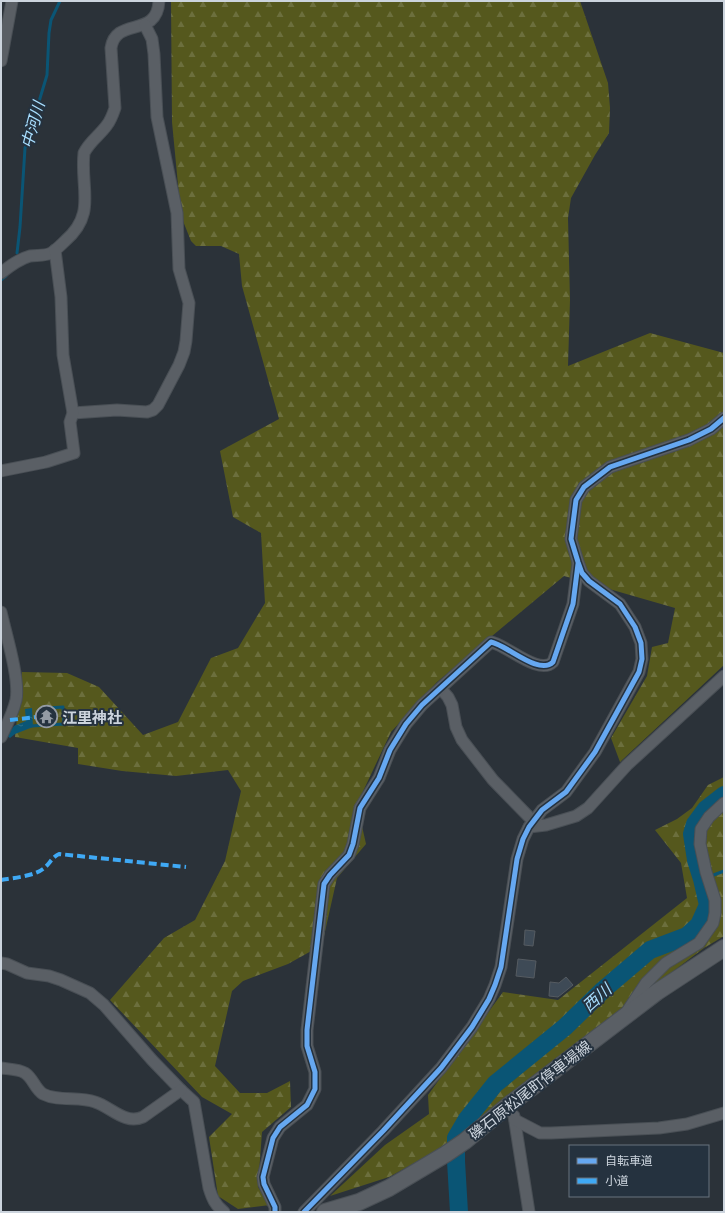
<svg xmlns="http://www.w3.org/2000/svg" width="725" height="1213" viewBox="0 0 725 1213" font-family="'Space Grotesk','Noto Sans JP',sans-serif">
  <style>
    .forest { fill: url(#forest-firs) }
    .water { fill: url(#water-ripples) }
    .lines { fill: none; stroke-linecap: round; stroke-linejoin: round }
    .stream { stroke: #0a5575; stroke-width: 3 }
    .river { stroke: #0a5575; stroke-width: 18 }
    .building { fill: #3e4a56; stroke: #555b61 }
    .street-casing { stroke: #494f55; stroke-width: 13 }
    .secondary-casing { stroke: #494f55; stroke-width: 18 }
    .street { stroke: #5a5f65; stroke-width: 11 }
    .secondary { stroke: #5a5f65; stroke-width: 16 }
    .quiet { stroke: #3fa9f5; stroke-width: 4; stroke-dasharray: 8 4; stroke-linecap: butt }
    .cycleway-casing { stroke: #25323f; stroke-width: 8 }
    .cycleway { stroke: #66a8f1; stroke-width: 5 }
    .labels { text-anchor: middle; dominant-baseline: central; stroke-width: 4; stroke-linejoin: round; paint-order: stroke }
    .poi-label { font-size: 15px; font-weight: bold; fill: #ccd4dd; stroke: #25323f; text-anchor: start }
    .street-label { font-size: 15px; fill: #ccd4dd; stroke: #25323f }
    .water-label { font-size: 16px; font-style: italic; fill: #a8defe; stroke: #25323f }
  </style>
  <defs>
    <pattern id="forest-firs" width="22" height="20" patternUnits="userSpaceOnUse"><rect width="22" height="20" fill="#55581d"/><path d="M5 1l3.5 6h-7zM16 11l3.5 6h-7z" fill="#6c6f3d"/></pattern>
    <pattern id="water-ripples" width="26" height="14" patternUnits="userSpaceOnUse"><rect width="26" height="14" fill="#0a5575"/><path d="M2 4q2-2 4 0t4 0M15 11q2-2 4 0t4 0" fill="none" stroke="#2c6d88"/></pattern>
  </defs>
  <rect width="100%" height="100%" fill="#2b3239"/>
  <g class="forest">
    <polygon points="171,1 580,1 608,83 610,108 609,133 595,155 571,198 568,218 570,300 568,366 650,333 724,353 724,665 620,762 611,738 647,676 652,647 668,643 675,608 564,576 437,682 391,732 357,804 366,844 337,878 322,945 288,964 243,981 232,991 215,1066 240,1093 267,1093 290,1081 291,1107 262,1132 258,1187 270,1205 238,1209 218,1196 209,1137 232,1114 202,1097 110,1000 164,938 195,920 225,861 241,791 228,770 176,776 122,771 78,764 78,748 15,737 22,672 67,673 99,687 143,735 178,722 211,658 238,648 265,603 261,533 233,517 220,451 279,419 242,286 239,254 221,246 196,246 191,241 181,216 172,122"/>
    <polygon points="724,777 724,936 704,948 623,1009 442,1148 389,1177 330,1196 385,1145 429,1114 428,1095 503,992 558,1000 687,898 681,863 655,830 677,819 692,808 708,785"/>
  </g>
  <polygon class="water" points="32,708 33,727 15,734 10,738 7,736 14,726 26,721 25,709"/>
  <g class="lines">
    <g class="stream">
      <polyline points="17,253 20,227 25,148 47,75 49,33 51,20 60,1"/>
      <polyline points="1,280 6,276"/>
      <polyline points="31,726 64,724 63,707 48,708"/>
      <polyline points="711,876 724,871"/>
    </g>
    <polyline class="river" points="459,1212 456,1161 456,1138 467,1119 495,1084 565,1027 603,990 650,950 687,936 699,925 708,905 702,879 696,860 692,834 695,824 706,809 724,795"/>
  </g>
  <g class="building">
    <polygon points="40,713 56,714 56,718 49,718 49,721 41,721 41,719 39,719 39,716 41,716"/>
    <polygon points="525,930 535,931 533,946 524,945"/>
    <polygon points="518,959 536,961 534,978 516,976"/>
    <polygon points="566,977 573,985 558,997 549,996 550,982 559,983"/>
  </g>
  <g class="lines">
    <defs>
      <g id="street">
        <polyline points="1,61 12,1"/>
        <path d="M1,273C10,266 19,259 30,256C37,255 45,256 51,253C56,250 61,245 65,241C97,214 80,188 84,153C89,142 100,135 107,125C111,120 113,114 115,108L111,48C116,16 157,39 159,1"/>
        <polyline points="73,413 117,410 147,412 153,410 158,405 179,365 184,352 186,341 189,303 179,269 177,213 157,117 154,54 152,39 145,25"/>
        <polyline points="1,471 46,462 74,453 70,422 73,413 63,355 61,297 55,250"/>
        <path d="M1,612C6,634 20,679 16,700C13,713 7,725 1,737"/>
        <polyline points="441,689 448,697 452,705 456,727 462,740 493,780 533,821"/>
        <polyline points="529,827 546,825 576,816 588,808 627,765 724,676"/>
        <path d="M1,963L7,964L27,973L49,976L61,980L90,993L104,1005L152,1060L181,1090L194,1102L209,1188C212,1198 215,1205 224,1212"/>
        <polyline points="628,1010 646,983 666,963 699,943 713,923 715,913 715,900 706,872 700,844 701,829 709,817 724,803"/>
        <path d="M1,1068C8,1069 19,1069 25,1073C33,1078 35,1089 43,1094C59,1102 79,1096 95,1102C111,1107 125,1125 143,1117L181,1090"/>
        <polyline points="514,1116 529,1212"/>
        <polyline points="515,1120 540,1133 551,1133 659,1128 687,1124 724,1113"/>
        <path d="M275,1212V1207L264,1184L263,1177L273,1138L280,1127L307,1105L315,1089V1072L307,1046V1030L324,884L330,875L349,855L353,844L360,808L379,778L390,750L406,724L422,705L491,642C507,645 539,676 553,662L573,604L578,564"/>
        <polyline points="304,1212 383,1131 441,1068 472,1027 489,999 495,985 501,967 517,859 523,839 529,827 542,810 566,792 595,752 639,672 642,659 641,643 635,627 620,604 589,581 582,573 578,562 571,539 576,500 584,487 610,467 689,440 711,429 724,418"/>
      </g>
      <polyline id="secondary" points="325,1212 359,1202 389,1188 446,1154 465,1141 510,1104 657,992 724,948"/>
    </defs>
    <use href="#street" class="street-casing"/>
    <use href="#secondary" class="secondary-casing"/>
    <use href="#street" class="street"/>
    <use href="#secondary" class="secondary"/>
    <g class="quiet">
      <polyline points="10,720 37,717"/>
      <path d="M1,880C13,878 34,876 43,869C49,865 52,857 59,854L186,867"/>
    </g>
    <defs>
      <g id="cycleway">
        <path d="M275,1212V1207L264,1184L263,1177L273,1138L280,1127L307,1105L315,1089V1072L307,1046V1030L324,884L330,875L349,855L353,844L360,808L379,778L390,750L406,724L422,705L491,642C507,645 539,676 553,662L573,604L578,564"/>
        <polyline points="304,1212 383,1131 441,1068 472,1027 489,999 495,985 501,967 517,859 523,839 529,827 542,810 566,792 595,752 639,672 642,659 641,643 635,627 620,604 589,581 582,573 578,562 571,539 576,500 584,487 610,467 689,440 711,429 724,418"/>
      </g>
    </defs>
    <use href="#cycleway" class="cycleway-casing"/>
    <use href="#cycleway" class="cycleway"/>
  </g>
  <defs>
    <symbol id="temple-ring" viewBox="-11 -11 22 22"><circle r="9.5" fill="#25323f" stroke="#949ba4" stroke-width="1.5"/><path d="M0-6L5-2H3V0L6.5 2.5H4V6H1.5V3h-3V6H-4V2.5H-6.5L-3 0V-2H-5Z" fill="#949ba4"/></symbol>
  </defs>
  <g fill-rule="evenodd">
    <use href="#temple-ring" x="34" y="704" width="25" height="25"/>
  </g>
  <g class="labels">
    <g class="poi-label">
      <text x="62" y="717">江里神社</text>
    </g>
    <g class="street-label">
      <text transform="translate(530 1090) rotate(-38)">礫石原松尾町停車場線</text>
    </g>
    <g class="water-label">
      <text transform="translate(33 125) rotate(-75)">中河川</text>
      <text transform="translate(597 998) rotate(-42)">西川</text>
    </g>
  </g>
  <rect width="725" height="1213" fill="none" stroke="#ccd4dd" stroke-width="4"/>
  <rect x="569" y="1145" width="140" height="52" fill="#25323f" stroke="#68737e"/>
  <rect x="577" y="1158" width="20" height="6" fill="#66a8f1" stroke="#68737e"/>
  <text x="605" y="1165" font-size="12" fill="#ccd4dd">自転車道</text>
  <rect x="577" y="1178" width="20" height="6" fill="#3fa9f5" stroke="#68737e"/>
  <text x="605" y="1185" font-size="12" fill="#ccd4dd">小道</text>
</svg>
